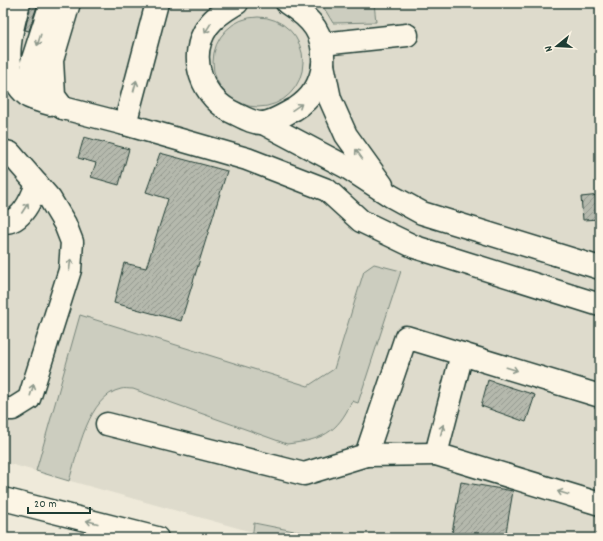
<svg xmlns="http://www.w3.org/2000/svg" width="603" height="541" viewBox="0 0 603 541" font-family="Dekko,sans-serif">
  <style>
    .built { fill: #dedbcc }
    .green { fill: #cccdbf; stroke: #76857a }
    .building { fill: url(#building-hatch); stroke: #1f3d34 }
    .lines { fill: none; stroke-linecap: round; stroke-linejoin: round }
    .minor-casing { stroke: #1f3d34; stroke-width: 25 }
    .major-casing { stroke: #1f3d34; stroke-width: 25 }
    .minor { stroke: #fcf5e5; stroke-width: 22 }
    .major { stroke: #fcf5e5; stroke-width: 22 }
    .oneway { stroke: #8e998c }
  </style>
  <defs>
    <pattern id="building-hatch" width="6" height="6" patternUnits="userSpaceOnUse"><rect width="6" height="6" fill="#b5b9ad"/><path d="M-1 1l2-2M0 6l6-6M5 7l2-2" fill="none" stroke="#93988e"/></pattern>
  </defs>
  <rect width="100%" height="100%" fill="#efeada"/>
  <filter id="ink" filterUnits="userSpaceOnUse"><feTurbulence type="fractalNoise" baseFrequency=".025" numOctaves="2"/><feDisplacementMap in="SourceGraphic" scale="8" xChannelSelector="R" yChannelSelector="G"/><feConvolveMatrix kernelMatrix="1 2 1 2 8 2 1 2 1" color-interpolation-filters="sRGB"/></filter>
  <g filter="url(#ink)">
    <polygon class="built" points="3,3 600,3 600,538 329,538 254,523 252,532 3,462"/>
    <g class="green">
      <polygon points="327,3 374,3 376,22 333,23 324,8"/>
      <circle cx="258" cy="62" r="45"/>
      <path d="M374,264L401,271L358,403L352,401C337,434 321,440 287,444L133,389C129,389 124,388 121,389C88,396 78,453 69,481L36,471L80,315L308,386L334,369L364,271Z"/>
      <polygon points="254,523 329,538 252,538"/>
    </g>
    <g class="building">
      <polygon points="31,3 38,3 29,31 25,30"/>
      <polygon points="84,137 129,149 119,185 91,177 96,163 78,158"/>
      <polygon points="160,153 227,171 181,321 114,303 124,263 146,268 168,199 146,192"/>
      <polygon points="600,195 600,219 583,220 581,197"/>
      <polygon points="488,380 535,395 526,422 481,406"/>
      <polygon points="461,482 513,491 505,538 451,538"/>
    </g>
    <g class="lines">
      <defs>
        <g id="minor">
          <path d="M19,3C9,37 0,75 29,97C36,100 43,102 50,104"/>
          <polyline points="51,3 32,62 34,78 42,95 63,108 125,124 247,159 327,190 361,221 415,247 600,305"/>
          <path d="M237,3C227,9 215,16 208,26C186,57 202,99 236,114C244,118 255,124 264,123C275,121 285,114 295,109C311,99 321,83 323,65C325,33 312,19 287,3"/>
          <polyline points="322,44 407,35"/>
          <polyline points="323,65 330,99 346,135 382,185"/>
          <polyline points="63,108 54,96 52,60 69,3"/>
          <polyline points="263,123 348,168 391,196 422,213 600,268"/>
          <polyline points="125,124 157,3"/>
          <polyline points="3,151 10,153 50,199 65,224 72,242 70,270 29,399 13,409 3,409"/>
          <path d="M3,222C22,223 32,198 37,184"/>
          <polyline points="600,396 462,354 436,454 600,504"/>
          <polyline points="107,424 304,474 366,455 436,454"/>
          <polyline points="366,455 406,337 462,354"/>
        </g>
        <polyline id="major" points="3,499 157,538"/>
      </defs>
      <use href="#minor" class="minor-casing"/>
      <use href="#major" class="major-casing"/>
      <use href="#minor" class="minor"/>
      <use href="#major" class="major"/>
    </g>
    <defs><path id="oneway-shaft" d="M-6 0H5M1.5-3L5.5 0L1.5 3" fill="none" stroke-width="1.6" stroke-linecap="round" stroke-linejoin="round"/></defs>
    <g class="oneway">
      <use href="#oneway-shaft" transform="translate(208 28) rotate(122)"/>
      <use href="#oneway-shaft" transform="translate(39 40) rotate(108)"/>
      <use href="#oneway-shaft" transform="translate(135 86) rotate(-75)"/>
      <use href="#oneway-shaft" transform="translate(297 107) rotate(-34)"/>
      <use href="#oneway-shaft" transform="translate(359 154) rotate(-125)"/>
      <use href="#oneway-shaft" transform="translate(25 208) rotate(-57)"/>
      <use href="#oneway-shaft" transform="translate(70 265) rotate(-83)"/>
      <use href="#oneway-shaft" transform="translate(512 369) rotate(17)"/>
      <use href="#oneway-shaft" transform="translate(32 390) rotate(-73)"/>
      <use href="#oneway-shaft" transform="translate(442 430) rotate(-75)"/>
      <use href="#oneway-shaft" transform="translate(563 493) rotate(-163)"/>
      <use href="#oneway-shaft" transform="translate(92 522) rotate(-166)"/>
    </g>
  </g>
  <rect width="603" height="541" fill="none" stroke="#fcf5e5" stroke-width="16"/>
  <rect x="8" y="8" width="587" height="525" fill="none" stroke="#1f3d34" stroke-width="1.5" filter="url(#ink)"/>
  <g transform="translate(557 46) rotate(252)" stroke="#fcf5e5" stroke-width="3" paint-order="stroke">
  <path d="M0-3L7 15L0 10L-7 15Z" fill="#1f3d34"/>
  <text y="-6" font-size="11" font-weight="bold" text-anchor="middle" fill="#1f3d34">N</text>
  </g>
  <path d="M28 507v6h62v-6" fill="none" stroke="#1f3d34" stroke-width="2"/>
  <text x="34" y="507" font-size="12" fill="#1f3d34" stroke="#fcf5e5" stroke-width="3" paint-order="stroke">20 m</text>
</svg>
